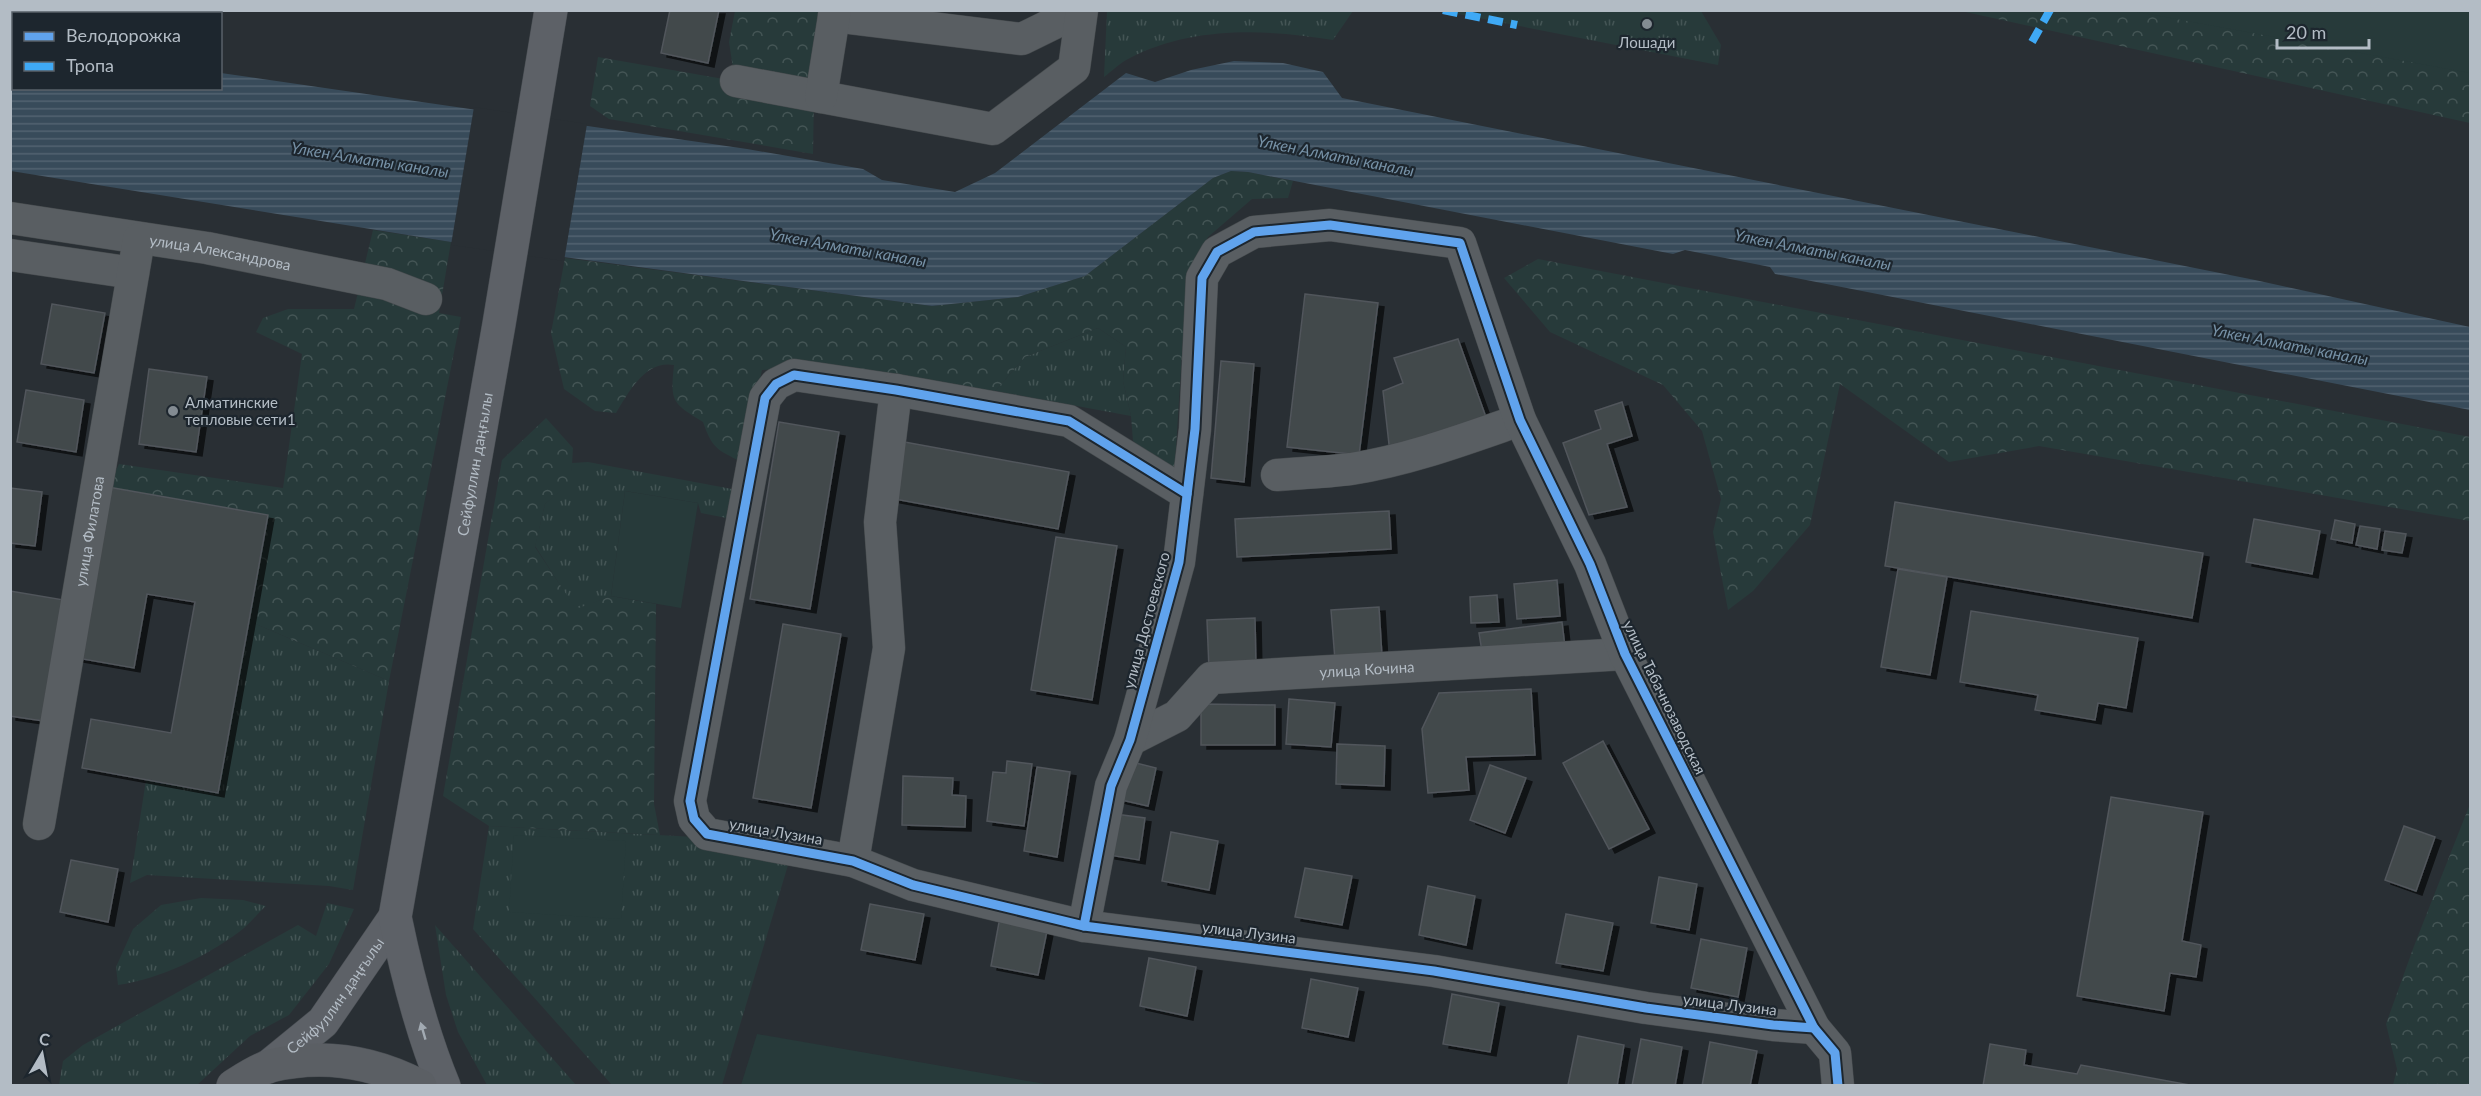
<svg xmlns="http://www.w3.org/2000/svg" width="2481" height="1096" viewBox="0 0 2481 1096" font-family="Lato,sans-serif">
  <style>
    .grass { fill: url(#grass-tufts) }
    .forest { fill: url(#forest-crowns) }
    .park { fill: #273a3a }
    .water { fill: url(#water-rules) }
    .pier { fill: #292f34 }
    .building { fill: #42484c; stroke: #51565b; stroke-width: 1.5; filter: url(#shadow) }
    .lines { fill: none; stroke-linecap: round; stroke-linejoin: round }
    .minor-casing { stroke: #454a4d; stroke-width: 33 }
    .secondary-casing { stroke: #474c51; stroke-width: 34 }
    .primary-casing { stroke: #474c51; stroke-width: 34 }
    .minor { stroke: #595e62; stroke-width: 32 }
    .secondary { stroke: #5d6167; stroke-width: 33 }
    .primary { stroke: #5b5f64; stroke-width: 33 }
    .quiet { stroke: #3fa9f5; stroke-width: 8; stroke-dasharray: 15 8; stroke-linecap: butt }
    .cycleway-casing { stroke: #1d262e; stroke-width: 13 }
    .cycleway { stroke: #60a3ed; stroke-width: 9 }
    .oneway { fill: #a2aab2 }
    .poi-dot { fill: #838b92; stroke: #1d262e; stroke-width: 2 }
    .labels { text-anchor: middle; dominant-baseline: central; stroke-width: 4.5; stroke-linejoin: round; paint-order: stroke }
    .poi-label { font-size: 15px; fill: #b3bcc5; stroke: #1d262e }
    .street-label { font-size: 15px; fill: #b3bcc5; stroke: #1d262e }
    .water-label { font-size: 16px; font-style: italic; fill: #7691a6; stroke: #1d262e }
  </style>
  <defs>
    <pattern id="grass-tufts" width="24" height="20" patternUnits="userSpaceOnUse" patternTransform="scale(1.5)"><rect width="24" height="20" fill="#273a3a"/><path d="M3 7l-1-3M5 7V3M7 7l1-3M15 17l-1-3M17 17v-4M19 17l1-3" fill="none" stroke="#455"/></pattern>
    <pattern id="forest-crowns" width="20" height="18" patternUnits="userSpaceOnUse" patternTransform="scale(1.5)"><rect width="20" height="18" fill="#273a3a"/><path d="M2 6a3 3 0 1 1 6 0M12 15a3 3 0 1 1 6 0" fill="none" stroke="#455"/></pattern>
    <pattern id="water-rules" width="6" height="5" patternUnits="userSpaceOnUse" patternTransform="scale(1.5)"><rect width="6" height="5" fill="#384b5a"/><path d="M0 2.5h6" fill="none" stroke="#526370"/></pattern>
    <filter id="shadow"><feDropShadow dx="6" dy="4" stdDeviation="0" flood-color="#0009"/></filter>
  </defs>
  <rect width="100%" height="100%" fill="#292f34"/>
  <g class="grass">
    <path d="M1107,11V10L1353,11L1333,40C1267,29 1192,26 1130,58C1121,62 1112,71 1104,77Z"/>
    <polygon points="1443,11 1701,11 1721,45 1718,65"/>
    <polygon points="1098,328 1126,347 1123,381 1131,416 995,391 1025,357"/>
    <polygon points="588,462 748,492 742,521 701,513 698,503 625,491 611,596 576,610 535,546 545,504 570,482 572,463"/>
    <polygon points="249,621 389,681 353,890 329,886 147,875 130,883 146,780 218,792"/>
    <polygon points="489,826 695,837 711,847 788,865 722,1085 612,1085 473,929"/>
    <path d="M201,898L243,900L266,906C257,914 249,925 239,932C205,957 160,979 118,985L116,967L133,929L161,905Z"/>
    <polygon points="327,903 354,909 329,964 289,1015 250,1036 197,1085 59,1085 63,1061 83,1045 298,925 316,936"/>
    <polygon points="435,925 576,1085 487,1085 458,1032 446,995"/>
  </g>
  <g class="forest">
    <polygon points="735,11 835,11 814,96 813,154 609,119 590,106 598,57 735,81 729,42"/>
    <polygon points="1446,11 1520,10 1520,11 1517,25"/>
    <polygon points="1961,11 2470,11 2470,123"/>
    <path d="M1231,171L1248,172L1293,181L1288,198L1252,199L1208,237L1191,269L1183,338L1174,478L1133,441L1131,416L1123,381L1126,347L1098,328L1025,357L995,391L795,368L762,370L742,462C717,450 712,448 703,422C672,403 670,402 674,365C645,360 629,392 616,413L595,411L564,389L551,333L565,258L932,306L1018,297L1085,276L1213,178Z"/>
    <polygon points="373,230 451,242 439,313 461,317 389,681 249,621 268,515 108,487 119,464 283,488 302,354 256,332 263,318 288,309 354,309"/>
    <polygon points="1538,259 2470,437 2470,521 2039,446 1949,462 1840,384 1810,525 1753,591 1728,610 1713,532 1721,499 1702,431 1663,385 1550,332 1504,278"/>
    <polygon points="546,418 573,448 571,482 545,504 535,547 576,609 611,596 656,604 654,804 660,835 489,826 443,796 502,460"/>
    <polygon points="2470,804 2470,1085 2393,1085 2397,1069 2386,1024 2414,946"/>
  </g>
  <g class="park">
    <polygon points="2132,11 2470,11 2470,73"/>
    <polygon points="625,491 698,503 681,608 611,596"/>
    <polygon points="514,835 626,841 621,919 509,912"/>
    <polygon points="757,1034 1051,1085 741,1085"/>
  </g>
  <polygon class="water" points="10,41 13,42 14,88 220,88 221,73 747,149 863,169 882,180 955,192 995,173 1126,73 1155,82 1191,70 1234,61 1283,63 1323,72 1342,98 2255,280 2470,327 2470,410 1775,274 1770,267 1685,250 1673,254 1248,172 1231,171 1213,178 1085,276 1018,297 932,306 451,242 11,171"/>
  <polygon class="pier" points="474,107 587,124 564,261 451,245"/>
  <g class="building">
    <polygon points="670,10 719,10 708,63 661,53"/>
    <polygon points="1305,294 1378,303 1359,455 1287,447"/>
    <polygon points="52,304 105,313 94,373 41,364"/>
    <polygon points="1458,339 1487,420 1390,453 1383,391 1403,383 1394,358"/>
    <polygon points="1221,361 1254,364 1244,482 1211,478"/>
    <polygon points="149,369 207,377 196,452 139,444"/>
    <polygon points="26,390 84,400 76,452 17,442"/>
    <polygon points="1622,402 1632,436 1607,444 1627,507 1589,515 1563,443 1601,429 1595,411"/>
    <polygon points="779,422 839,432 810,609 750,599"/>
    <polygon points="899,441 1069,472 1058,529 889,498"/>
    <polygon points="108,487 268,515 218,793 82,768 91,719 171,733 195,602 147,594 134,668 77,658"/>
    <polygon points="10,488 42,492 35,546 10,543"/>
    <polygon points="1895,502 2203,553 2192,618 1885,566"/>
    <polygon points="1389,511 1391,549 1237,557 1235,519"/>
    <polygon points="2254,519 2320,531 2312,574 2246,562"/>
    <polygon points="2335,520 2355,524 2352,543 2331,539"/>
    <polygon points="2360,526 2380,529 2377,549 2356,545"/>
    <polygon points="2385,531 2406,534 2402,553 2382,550"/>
    <polygon points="1056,537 1117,546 1092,700 1031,690"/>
    <polygon points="1898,569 1947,577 1930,675 1881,667"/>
    <polygon points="1557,580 1560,616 1517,619 1514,584"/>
    <polygon points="10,591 64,600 43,721 10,716"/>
    <polygon points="1497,595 1499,622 1471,623 1470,597"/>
    <polygon points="1379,607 1382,657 1335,660 1331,610"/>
    <polygon points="1971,611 2138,638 2126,708 2098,703 2095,720 2035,710 2038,695 1960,682"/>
    <polygon points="1255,618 1256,668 1209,669 1207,620"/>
    <polygon points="1562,622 1565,647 1483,658 1479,633"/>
    <polygon points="783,624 841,634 811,808 753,798"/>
    <polygon points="1531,689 1535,755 1466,757 1469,790 1428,793 1422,729 1439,693"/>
    <polygon points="1289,699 1335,703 1331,747 1286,744"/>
    <polygon points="1201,704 1275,705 1275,745 1201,745"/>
    <polygon points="1603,741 1649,829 1609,849 1563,763"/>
    <polygon points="1337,744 1385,746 1384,786 1336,784"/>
    <polygon points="1007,761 1032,764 1024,826 987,821 993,772 1006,773"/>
    <polygon points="1132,762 1156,768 1148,806 1117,799"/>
    <polygon points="1490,765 1526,778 1505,833 1470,820"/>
    <polygon points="1037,767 1070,772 1057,857 1024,851"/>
    <polygon points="903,776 953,778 952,795 966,796 965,827 902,825"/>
    <polygon points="2111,797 2203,812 2182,941 2201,945 2196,977 2170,973 2164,1011 2077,996"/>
    <polygon points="1115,814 1145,818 1139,860 1109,855"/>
    <polygon points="2404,826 2435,837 2416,891 2385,880"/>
    <polygon points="1171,832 1218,841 1209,890 1162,881"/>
    <polygon points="71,860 118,869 108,922 60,912"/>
    <polygon points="1305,868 1352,876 1342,925 1295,917"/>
    <polygon points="1659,877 1697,884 1689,930 1651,923"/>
    <polygon points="1428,886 1475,896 1466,945 1419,935"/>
    <polygon points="870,904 924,914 915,960 861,950"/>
    <polygon points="1566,914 1613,923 1603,971 1556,963"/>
    <polygon points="1000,917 1048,926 1038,975 991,966"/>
    <polygon points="1701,939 1747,948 1738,997 1691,988"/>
    <polygon points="1149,958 1196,967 1187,1016 1140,1006"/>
    <polygon points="1311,979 1358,988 1348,1037 1302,1028"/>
    <polygon points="1452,994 1499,1003 1490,1052 1443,1044"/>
    <polygon points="1578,1036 1624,1045 1617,1086 1568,1085"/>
    <polygon points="1641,1039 1682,1047 1675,1086 1632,1086"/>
    <polygon points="1710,1042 1757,1051 1750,1086 1702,1086"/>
    <polygon points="1990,1044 2026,1050 2024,1065 2077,1074 2081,1065 2195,1086 1983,1086"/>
  </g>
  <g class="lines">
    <defs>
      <g id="minor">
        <polyline points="152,14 152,10"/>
        <polyline points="834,16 1022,39 1081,10"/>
        <polyline points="736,81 993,129 1074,68 1082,10"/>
        <polyline points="821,97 835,10"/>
        <path id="s1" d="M10,218L207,248L387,284L426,299"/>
        <polyline points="10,255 133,273"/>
        <path d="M1277,475C1302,473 1327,472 1351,469C1409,460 1465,439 1520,420"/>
        <polyline points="1187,494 1069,421 896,390 794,375 776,384 765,398 690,801 694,819 707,834 853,861 913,885 1084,926 1434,971 1646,1008 1773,1025 1814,1028"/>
        <path id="s2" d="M1130,740L1177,716L1211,678L1625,654"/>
        <path id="s3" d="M39,824L139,239"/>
        <polyline points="853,861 889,648 880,522 896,390"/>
        <polyline points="1084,926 1111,786 1130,740 1179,562 1195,429 1202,278 1217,252 1254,232 1330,225 1460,243 1520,420 1590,564 1625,654 1814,1028 1835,1053 1838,1086"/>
      </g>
      <g id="secondary">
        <path id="s4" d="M268,1067L323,1022L395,917"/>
        <path id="s5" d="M444,1086C421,1031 407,975 395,917L499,324L551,10"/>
      </g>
      <path id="primary" d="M233,1086C244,1079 257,1070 270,1066C323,1053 372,1061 420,1086"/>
    </defs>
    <use href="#minor" class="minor-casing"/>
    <use href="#secondary" class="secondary-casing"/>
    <use href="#primary" class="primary-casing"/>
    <use href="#minor" class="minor"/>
    <use href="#secondary" class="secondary"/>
    <use href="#primary" class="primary"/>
    <g class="quiet">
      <polyline points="1443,10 1517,25"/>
      <polyline points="2032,42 2050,10"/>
    </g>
    <defs>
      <g id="cycleway">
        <polyline points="1187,494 1069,421 896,390 794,375 776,384 765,398 690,801 694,819 707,834 853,861 913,885 1084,926 1434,971 1646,1008 1773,1025 1814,1028"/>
        <polyline points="1084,926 1111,786 1130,740 1179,562 1195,429 1202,278 1217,252 1254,232 1330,225 1460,243 1520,420 1590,564 1625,654 1814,1028 1835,1053 1838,1086"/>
      </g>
    </defs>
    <use href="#cycleway" class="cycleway-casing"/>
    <use href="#cycleway" class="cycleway"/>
  </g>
  <defs><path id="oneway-solid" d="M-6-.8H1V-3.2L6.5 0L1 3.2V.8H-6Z" transform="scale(1.5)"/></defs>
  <use class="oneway" href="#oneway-solid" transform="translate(423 1031) rotate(-106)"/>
  <g class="poi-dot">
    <circle cx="1647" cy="24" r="6"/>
    <circle cx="173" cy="411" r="6"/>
  </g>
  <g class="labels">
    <g class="poi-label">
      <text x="1647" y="42">Лошади</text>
      <text x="185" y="402" text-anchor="start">Алматинские<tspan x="185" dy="17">тепловые сети1</tspan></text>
    </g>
    <g class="street-label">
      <text stroke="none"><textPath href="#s1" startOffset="213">улица Александрова</textPath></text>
      <text stroke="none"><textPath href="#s5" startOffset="636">Сейфуллин даңғылы</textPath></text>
      <text stroke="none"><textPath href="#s3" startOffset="297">улица Филатова</textPath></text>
      <text transform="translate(1146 620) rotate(-75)">улица Достоевского</text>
      <text stroke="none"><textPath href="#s2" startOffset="260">улица Кочина</textPath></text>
      <text transform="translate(1665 697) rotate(64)">улица Табачнозаводская</text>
      <text transform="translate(776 831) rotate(10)">улица Лузина</text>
      <text transform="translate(1249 932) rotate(7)">улица Лузина</text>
      <text stroke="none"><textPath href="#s4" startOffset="99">Сейфуллин даңғылы</textPath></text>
      <text transform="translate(1730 1004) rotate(7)">улица Лузина</text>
    </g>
    <g class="water-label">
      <text transform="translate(1336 155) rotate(11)">Үлкен Алматы каналы</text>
      <text transform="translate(370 159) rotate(9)">Үлкен Алматы каналы</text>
      <text transform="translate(848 247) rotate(10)">Үлкен Алматы каналы</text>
      <text transform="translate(1813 249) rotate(11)">Үлкен Алматы каналы</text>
      <text transform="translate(2290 344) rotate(11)">Үлкен Алматы каналы</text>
    </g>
  </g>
  <rect width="2481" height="1096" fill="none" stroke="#b3bcc5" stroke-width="24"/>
  <rect x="12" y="12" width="210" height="78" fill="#1d262e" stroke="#59626a" stroke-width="1.5"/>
  <rect x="24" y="32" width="30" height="9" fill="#60a3ed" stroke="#59626a" stroke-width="1.5"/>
  <text x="66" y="42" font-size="18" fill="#b3bcc5">Велодорожка</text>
  <rect x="24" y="62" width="30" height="9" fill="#3fa9f5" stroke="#59626a" stroke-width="1.5"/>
  <text x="66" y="72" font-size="18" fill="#b3bcc5">Тропа</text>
  <g transform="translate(42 1054) rotate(10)" stroke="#1d262e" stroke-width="4.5" paint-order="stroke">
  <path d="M0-4.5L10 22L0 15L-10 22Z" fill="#b3bcc5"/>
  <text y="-9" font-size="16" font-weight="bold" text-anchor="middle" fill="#b3bcc5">С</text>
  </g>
  <path d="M2277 39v9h92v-9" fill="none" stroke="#b3bcc5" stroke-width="3"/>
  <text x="2286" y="39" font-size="18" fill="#b3bcc5" stroke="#1d262e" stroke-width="4.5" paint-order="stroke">20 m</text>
</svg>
